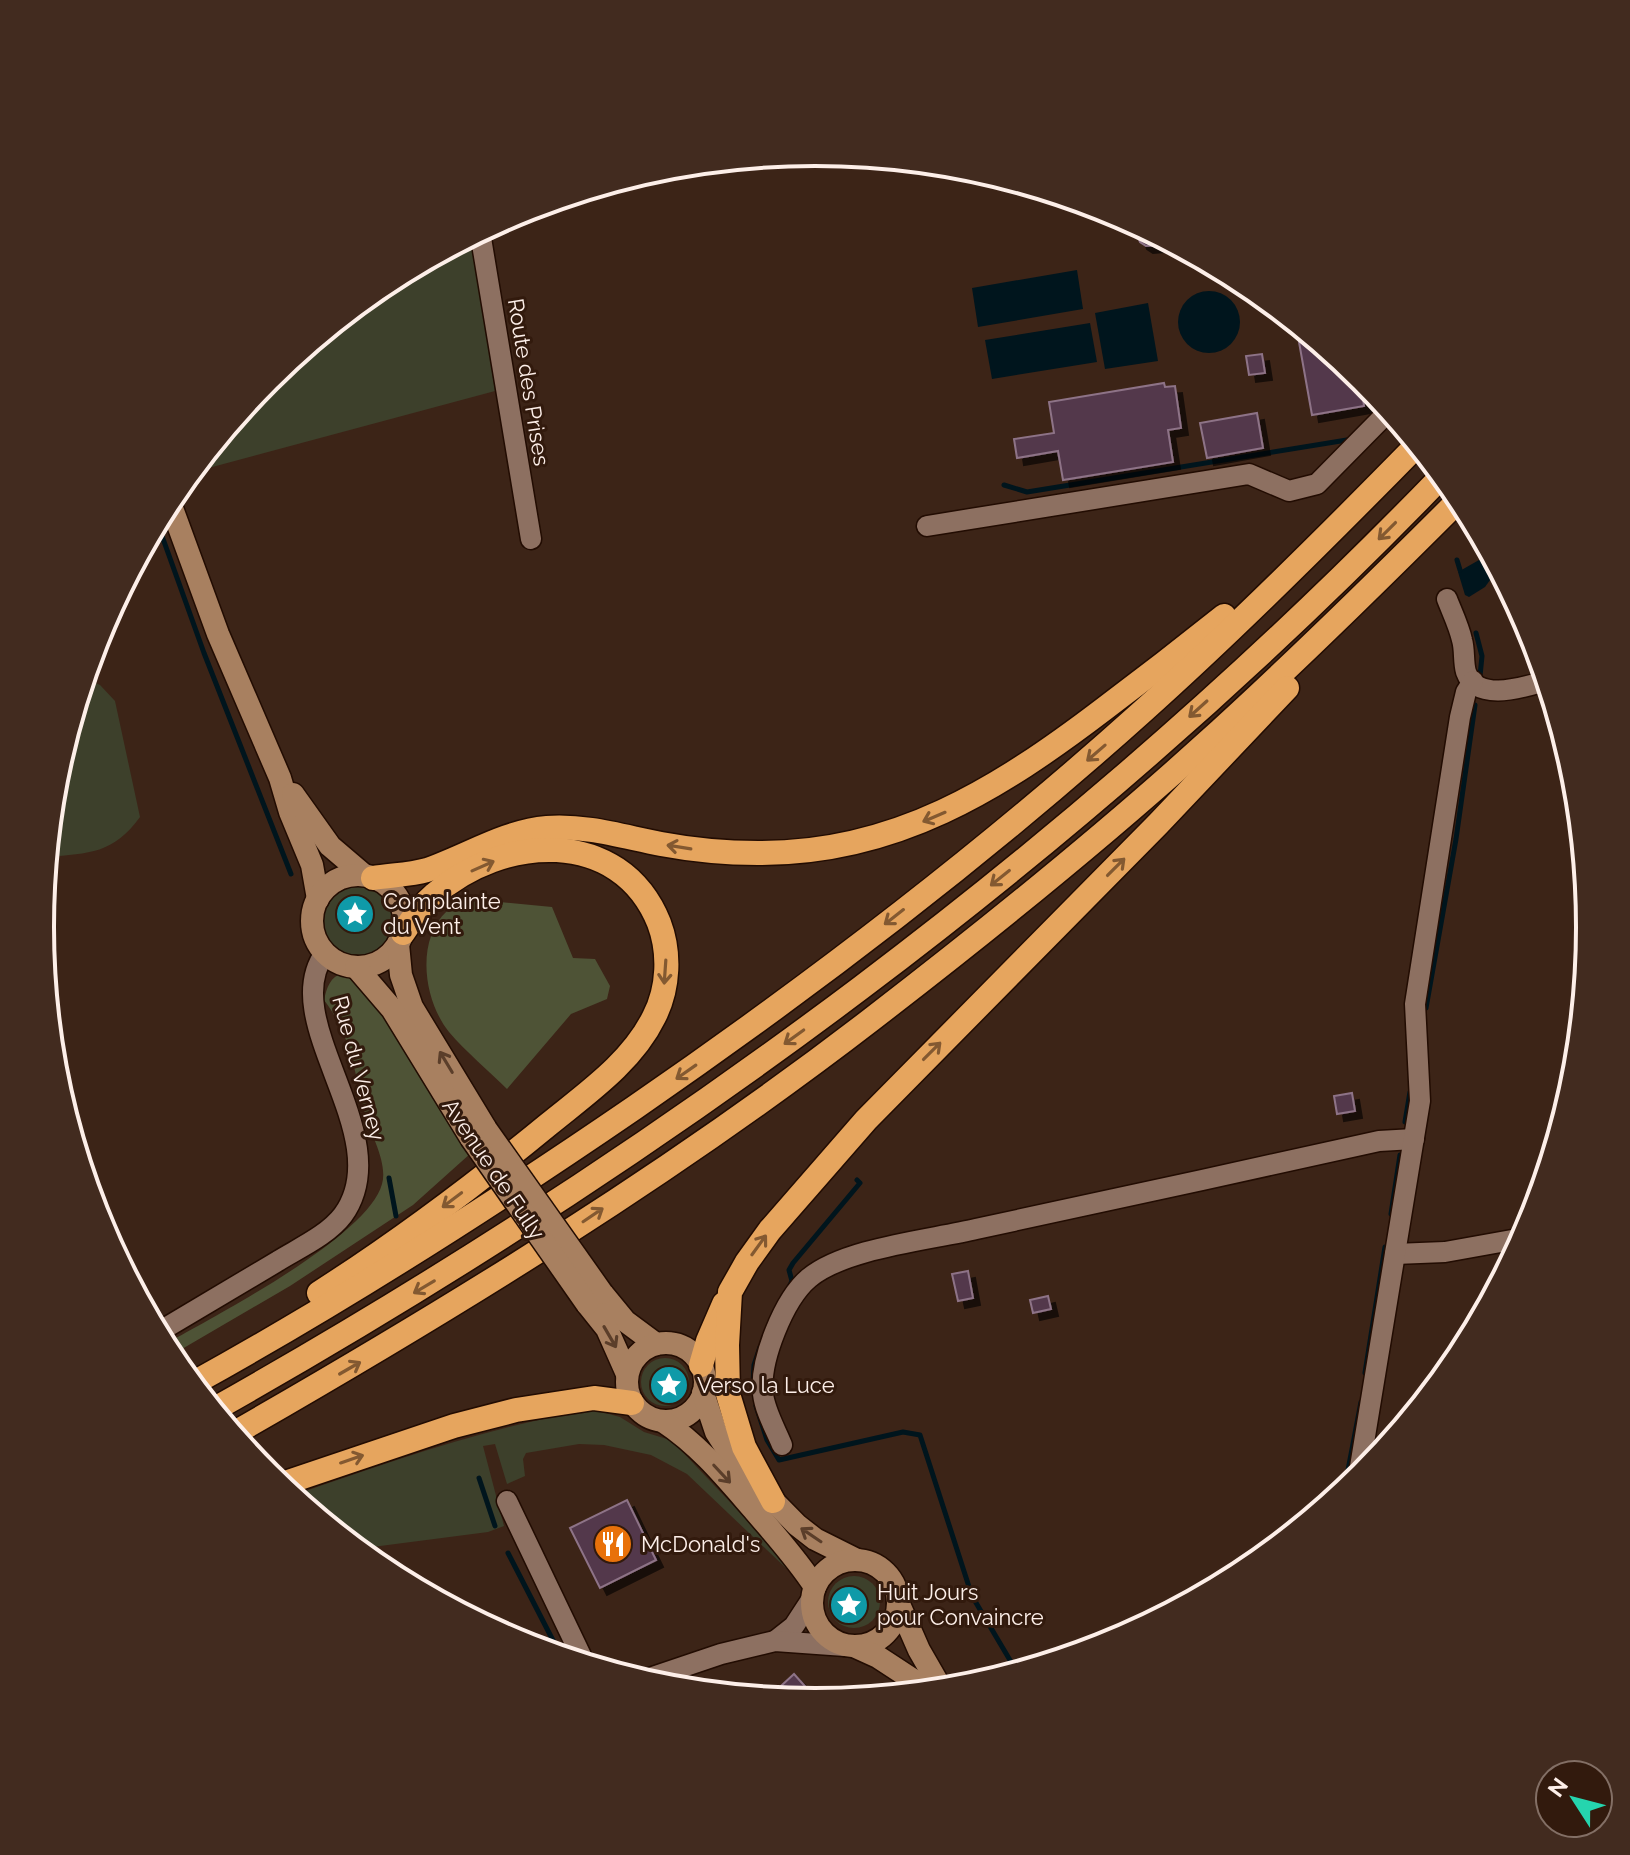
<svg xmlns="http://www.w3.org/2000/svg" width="1630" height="1855" viewBox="0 0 1630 1855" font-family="Raleway,sans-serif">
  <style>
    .green { fill: #3d402b }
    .forest { fill: #4e5336 }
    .water { fill: #00151d }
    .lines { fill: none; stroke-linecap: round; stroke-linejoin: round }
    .stream { stroke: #00151d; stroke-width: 5 }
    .building { fill: #52394c; stroke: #8e7387; stroke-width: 2; filter: url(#shadow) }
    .minor-casing { stroke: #220c02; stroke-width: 23 }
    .secondary-casing { stroke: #220c02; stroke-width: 25 }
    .motorway-casing { stroke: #220c02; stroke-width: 27 }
    .minor { stroke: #8d7061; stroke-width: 20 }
    .secondary { stroke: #a88060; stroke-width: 22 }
    .motorway { stroke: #e6a55e; stroke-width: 24 }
    .secondary-bridge-casing { stroke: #220c02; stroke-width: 25; stroke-linecap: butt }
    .secondary-bridge { stroke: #a88060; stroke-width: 22 }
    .oneway { stroke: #835931 }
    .oneway2 { stroke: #5b3e2a }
    .labels { text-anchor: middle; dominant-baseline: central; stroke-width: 6; stroke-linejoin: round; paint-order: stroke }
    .street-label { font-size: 22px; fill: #fdefe9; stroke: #321a0d }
    .poi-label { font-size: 22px; fill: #fdefe9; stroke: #321a0d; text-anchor: start }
    .rim { fill: none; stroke: #fdefe9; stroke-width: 4 }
  </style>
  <defs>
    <filter id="shadow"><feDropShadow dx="7" dy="7" stdDeviation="0" flood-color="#0009"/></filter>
  </defs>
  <rect width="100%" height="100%" fill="#3c2417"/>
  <g class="green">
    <polygon points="472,237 495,391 190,473 267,379 385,283"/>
    <path d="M85,678L100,685L115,701L140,817C113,854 90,853 47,857L55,776Z"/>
    <circle cx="358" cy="920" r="35"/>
    <circle cx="665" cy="1382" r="24"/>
    <path d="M583,1411H598L620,1417L644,1432L667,1439L676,1445L783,1558L790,1572L687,1474L651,1455L604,1445L579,1444L526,1453L523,1459L525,1476L507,1484L495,1444L483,1446L504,1526L488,1532L357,1549L292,1496C388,1462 483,1429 583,1411Z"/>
    <circle cx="854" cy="1602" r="26"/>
  </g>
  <g class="forest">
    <path d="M469,899L552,907L573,958L595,959L610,986L607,999L571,1014L507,1089C488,1070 466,1052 449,1032C424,1001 415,941 447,911C453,906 462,903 469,899Z"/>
    <path d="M343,973L365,984L471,1153L413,1205L290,1286L170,1356L164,1345C213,1317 368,1237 382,1184C388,1163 371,1135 365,1114C354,1071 352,1037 324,1000C327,987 330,977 343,973Z"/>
  </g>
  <g class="water">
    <polygon points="1077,270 1083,309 978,327 972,288"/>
    <circle cx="1209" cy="322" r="31"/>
    <polygon points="1148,303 1158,361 1105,369 1095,313"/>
    <polygon points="1090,323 1097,362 992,379 985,340"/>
    <polygon points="1479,560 1490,564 1493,576 1485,587 1469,597 1465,595 1458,572"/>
  </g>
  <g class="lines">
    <g class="stream">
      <polyline points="1004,485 1027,492 1353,439"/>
      <polyline points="157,522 204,653 291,874"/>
      <polyline points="1457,560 1460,570"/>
      <polyline points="1476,633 1482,656 1480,676"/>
      <polyline points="1426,1008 1456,839 1475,705"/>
      <polyline points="1405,1122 1410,1092"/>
      <polyline points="389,1178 396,1216"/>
      <polyline points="1391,1214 1400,1155"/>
      <polyline points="789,1287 792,1281 789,1270 793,1263 860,1183 857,1180"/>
      <polyline points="1365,1373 1385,1247"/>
      <polyline points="753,1384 754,1365 760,1347"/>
      <polyline points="756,1406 767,1440 779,1460 903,1432 920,1435 972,1596 1017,1672"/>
      <polyline points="479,1478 495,1526"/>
      <polyline points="1344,1491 1361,1402"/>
      <polyline points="508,1553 561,1656"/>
    </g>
  </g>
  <g class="building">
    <polygon points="1133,223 1143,228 1172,244 1146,246 1140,242"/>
    <polygon points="1314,340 1360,377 1364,406 1312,415 1299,342"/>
    <polygon points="1262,354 1265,373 1249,375 1246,356"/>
    <polygon points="1164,383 1165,387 1175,386 1181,428 1168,430 1173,462 1063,480 1058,451 1017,458 1014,439 1054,433 1049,402"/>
    <polygon points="1257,413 1263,448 1207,458 1200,423"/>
    <polygon points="1352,1093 1355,1111 1337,1114 1334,1096"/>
    <polygon points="968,1271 973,1298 958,1301 952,1274"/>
    <polygon points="1048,1296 1051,1309 1033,1313 1030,1300"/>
    <polygon points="627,1500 656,1560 600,1588 570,1528"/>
    <polygon points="794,1674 819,1702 768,1698"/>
  </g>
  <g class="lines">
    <defs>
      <g id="minor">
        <polyline points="480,232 531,539"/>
        <polyline points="927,526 1249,474 1289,491 1317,484 1389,411"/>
        <path d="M1447,599C1452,612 1459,626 1462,640C1465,650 1463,662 1466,672C1477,703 1524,687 1546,681"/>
        <polyline points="1395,1254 1445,1252 1523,1238"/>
        <path d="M157,1333C198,1309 238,1285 278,1261C299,1248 328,1235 343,1215C400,1136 275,1022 325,953"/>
        <path d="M782,1445C775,1428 765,1411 763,1394C759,1361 784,1299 809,1278C845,1248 930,1240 976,1229C1110,1200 1245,1171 1379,1141L1414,1139"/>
        <polyline points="1358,1479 1420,1101 1415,1004 1460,717 1466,692 1473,681"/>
        <polyline points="507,1501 585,1664"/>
        <polyline points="775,1641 794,1626 811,1600"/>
        <polyline points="641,1681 721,1654 775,1641 845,1646"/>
      </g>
      <g id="secondary">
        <polyline points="169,500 218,634 280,778 290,812 312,865 318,899"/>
        <polyline points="293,794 330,846 364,875"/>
        <circle cx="358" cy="921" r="46"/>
        <polyline points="398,944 401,975 412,1007 486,1129"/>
        <polyline points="356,967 392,1009 471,1138"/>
        <polyline points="602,1293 625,1321 656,1344"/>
        <polyline points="587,1304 607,1329 627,1374"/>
        <circle cx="666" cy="1382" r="39"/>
        <polyline points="703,1393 716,1432 736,1463 797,1525 815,1539 857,1560"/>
        <path d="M664,1422C699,1445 726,1478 753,1509C774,1534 797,1559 815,1587"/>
        <circle cx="855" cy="1603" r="43"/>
        <polyline points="898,1602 919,1650 942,1690"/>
        <polyline points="856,1647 878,1657 930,1691"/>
      </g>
      <g id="motorway">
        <path d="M373,878C391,875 410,875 427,870C468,856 503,832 547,828C586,825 624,837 661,844C693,850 725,853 758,853C895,854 999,789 1104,709C1144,679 1184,648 1224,616"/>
        <path d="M319,1293C399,1242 476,1184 549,1124C587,1093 632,1062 654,1017C669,988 670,952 659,923C620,826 501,835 434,895C421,906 412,919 403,933"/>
        <polyline points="701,1365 708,1341 724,1304"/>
        <path d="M192,1384C344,1300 491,1206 634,1108C811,986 983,855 1143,711C1238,626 1328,536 1417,445"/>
        <path d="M213,1410C662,1157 1084,847 1442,476"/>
        <path d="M233,1434C453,1308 671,1174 872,1019C985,932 1097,842 1202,747C1291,667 1376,583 1460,499"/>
        <polyline points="279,1485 454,1426 516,1410 594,1398 632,1403"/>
        <polyline points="773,1501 744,1447 728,1394 727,1345 730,1292 747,1262 770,1230 866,1120 1158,824 1287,688"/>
      </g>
    </defs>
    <use href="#minor" class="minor-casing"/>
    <use href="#secondary" class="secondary-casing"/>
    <use href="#motorway" class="motorway-casing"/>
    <use href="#minor" class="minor"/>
    <use href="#secondary" class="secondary"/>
    <use href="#motorway" class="motorway"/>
    <defs>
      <g id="secondary-bridge">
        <polyline points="486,1129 602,1293"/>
        <polyline points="471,1138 587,1304"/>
      </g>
    </defs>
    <use href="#secondary-bridge" class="secondary-bridge-casing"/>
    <use href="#secondary-bridge" class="secondary-bridge"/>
  </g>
  <defs><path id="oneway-shaft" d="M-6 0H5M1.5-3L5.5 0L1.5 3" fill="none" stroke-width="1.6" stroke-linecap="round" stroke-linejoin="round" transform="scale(2)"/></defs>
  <g class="oneway">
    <use href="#oneway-shaft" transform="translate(1387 531) rotate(135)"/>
    <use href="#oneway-shaft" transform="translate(1198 709) rotate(138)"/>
    <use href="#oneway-shaft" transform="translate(1096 753) rotate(139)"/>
    <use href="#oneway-shaft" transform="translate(934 817) rotate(157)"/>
    <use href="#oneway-shaft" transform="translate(679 847) rotate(-171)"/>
    <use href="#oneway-shaft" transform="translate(483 866) rotate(-24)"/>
    <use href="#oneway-shaft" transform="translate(1116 867) rotate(-45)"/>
    <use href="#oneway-shaft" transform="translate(1000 878) rotate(141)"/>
    <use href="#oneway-shaft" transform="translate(894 917) rotate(142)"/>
    <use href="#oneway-shaft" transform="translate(665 972) rotate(94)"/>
    <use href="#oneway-shaft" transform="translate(794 1037) rotate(144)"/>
    <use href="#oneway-shaft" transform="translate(932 1051) rotate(-45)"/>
    <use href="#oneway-shaft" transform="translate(686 1072) rotate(145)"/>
    <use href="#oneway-shaft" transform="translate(452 1200) rotate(143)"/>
    <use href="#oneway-shaft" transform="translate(593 1215) rotate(-34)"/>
    <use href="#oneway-shaft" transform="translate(759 1245) rotate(-54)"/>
    <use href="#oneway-shaft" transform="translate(424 1287) rotate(149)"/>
    <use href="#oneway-shaft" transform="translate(350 1368) rotate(-30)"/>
    <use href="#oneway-shaft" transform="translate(352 1459) rotate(-19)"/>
  </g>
  <g class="oneway2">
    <use href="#oneway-shaft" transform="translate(446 1062) rotate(-121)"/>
    <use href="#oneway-shaft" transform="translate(610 1337) rotate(60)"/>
    <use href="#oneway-shaft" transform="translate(722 1474) rotate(47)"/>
    <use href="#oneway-shaft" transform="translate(811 1535) rotate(-146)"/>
  </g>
  <defs>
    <symbol id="sight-disc" viewBox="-11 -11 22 22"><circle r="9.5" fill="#0f9aa8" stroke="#321a0d"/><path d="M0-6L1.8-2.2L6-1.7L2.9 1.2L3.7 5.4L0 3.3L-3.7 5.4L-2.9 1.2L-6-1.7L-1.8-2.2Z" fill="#fff"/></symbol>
    <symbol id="restaurant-disc" viewBox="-11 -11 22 22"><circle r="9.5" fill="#e8710a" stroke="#321a0d"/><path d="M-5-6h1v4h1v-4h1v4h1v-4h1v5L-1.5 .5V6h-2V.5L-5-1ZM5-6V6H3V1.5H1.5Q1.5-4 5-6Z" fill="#fff"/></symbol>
  </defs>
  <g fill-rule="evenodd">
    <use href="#sight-disc" x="333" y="892" width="44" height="44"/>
    <use href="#sight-disc" x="647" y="1363" width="44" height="44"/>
    <use href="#restaurant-disc" x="591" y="1522" width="44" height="44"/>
    <use href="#sight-disc" x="827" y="1583" width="44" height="44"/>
  </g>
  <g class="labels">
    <g class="street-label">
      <text transform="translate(529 382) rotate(81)">Route des Prises</text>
      <text transform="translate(359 1068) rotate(75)">Rue du Verney</text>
      <text transform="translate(494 1169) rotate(56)">Avenue de Fully</text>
    </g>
    <g class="poi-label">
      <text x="383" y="901">Complainte<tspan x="383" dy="25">du Vent</tspan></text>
      <text x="697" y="1385">Verso la Luce</text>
      <text x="641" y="1544">McDonald's</text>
      <text x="877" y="1592">Huit Jours<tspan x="877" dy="25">pour Convaincre</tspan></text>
    </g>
  </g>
  <path d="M0 0H1630V1855H0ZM54 927a761 761 0 1 1 1522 0a761 761 0 1 1-1522 0Z" fill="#422b1f" fill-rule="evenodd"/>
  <path class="rim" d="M54 927a761 761 0 1 1 1522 0a761 761 0 1 1-1522 0Z"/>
  <g transform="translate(1574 1799) rotate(306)"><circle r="38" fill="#321a0d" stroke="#836f65" stroke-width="2"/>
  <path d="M0-6L14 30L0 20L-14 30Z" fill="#25d5ae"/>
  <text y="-12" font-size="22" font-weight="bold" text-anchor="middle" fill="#fdefe9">N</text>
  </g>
</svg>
